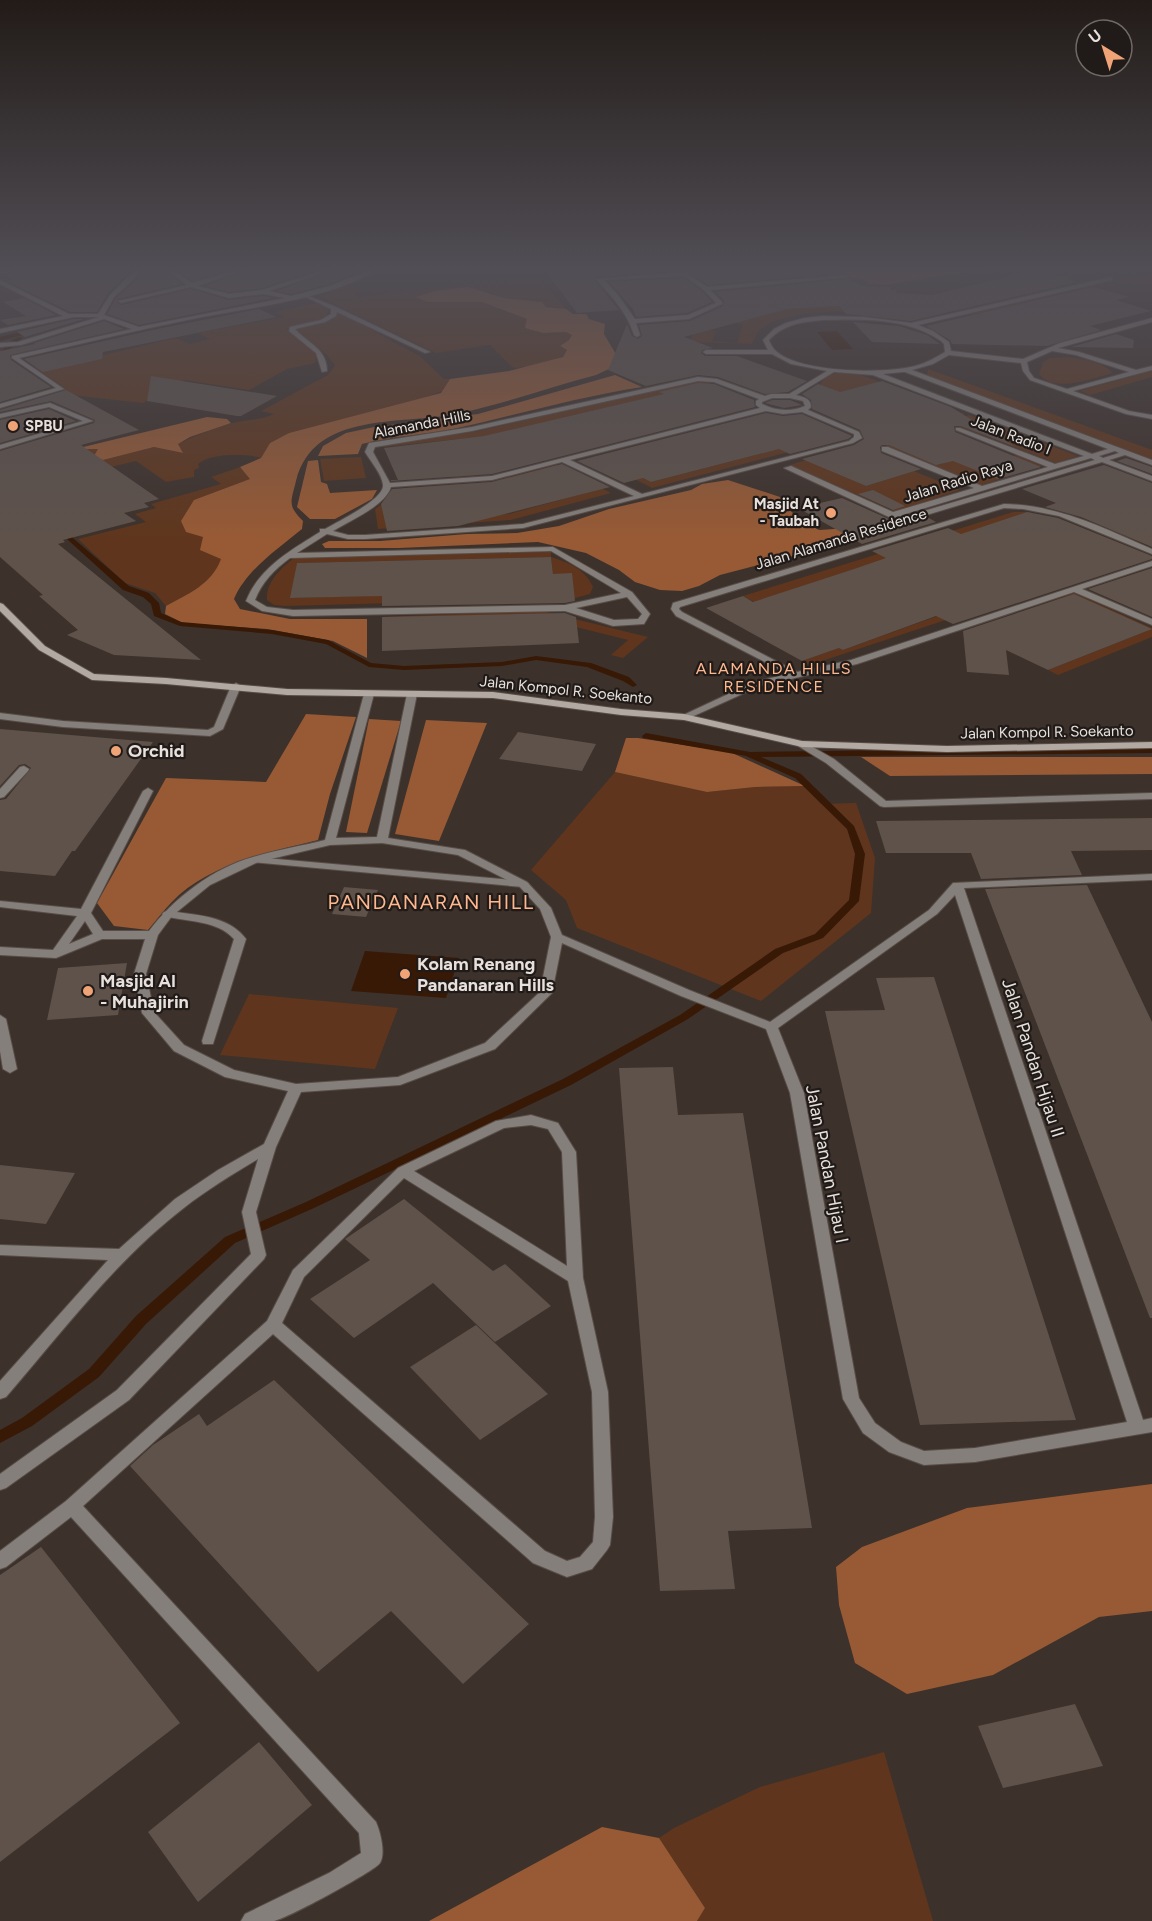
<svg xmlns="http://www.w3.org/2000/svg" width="1152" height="1921" viewBox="0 0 1152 1921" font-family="Figtree,sans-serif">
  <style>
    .green { fill: #5f361d; fill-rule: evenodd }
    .forest { fill: #975a35 }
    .water { fill: #381906 }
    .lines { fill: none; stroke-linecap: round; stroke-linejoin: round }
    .stream { fill: #381906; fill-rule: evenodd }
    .building { fill: #5e524b }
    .lane-casing { stroke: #584d47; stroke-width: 2 }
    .street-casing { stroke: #584d47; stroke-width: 2 }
    .secondary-casing { stroke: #584d47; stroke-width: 2 }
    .lane { fill: #857f7b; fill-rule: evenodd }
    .street { fill: #857f7b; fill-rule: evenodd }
    .secondary { fill: #b2a9a3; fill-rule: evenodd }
    .poi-dot { fill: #efa377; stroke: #201b18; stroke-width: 2 }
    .labels { text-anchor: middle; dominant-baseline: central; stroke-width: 4.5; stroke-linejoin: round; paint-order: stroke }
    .far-street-label { font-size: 15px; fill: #e7e0dc; stroke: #201b18 }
    .far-poi-label { font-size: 15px; font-weight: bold; fill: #e7e0dc; stroke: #201b18; text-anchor: start }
    .far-neighbourhood-label { font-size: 16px; letter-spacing: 1.5px; fill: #ffb78e; stroke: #201b18 }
    .poi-label { font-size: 18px; font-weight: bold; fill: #e7e0dc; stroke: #201b18; text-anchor: start }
    .street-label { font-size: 18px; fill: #e7e0dc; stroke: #201b18 }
    .neighbourhood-label { font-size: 20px; letter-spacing: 1.5px; fill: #ffb78e; stroke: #201b18 }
  </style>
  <rect width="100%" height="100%" fill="#3d312b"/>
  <g class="green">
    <path d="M1040,269L1073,279L951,308L907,316L838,311L801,314L771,322L758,331L752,344L690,342L699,319L729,308L775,299L786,309L834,306L908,312L942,305L1058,277L1035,270ZM751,304L775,312L747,320L732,316L744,312L735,308ZM713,320L743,324L737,343L712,341L716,331L705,330L707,327H717L719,322H712Z"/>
    <polygon points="1152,274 1152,288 1130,282 975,316 968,314"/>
    <path d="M540,280L566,309L546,306L541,302L504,298L489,292L472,300L482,302L528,319L526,328L543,333L566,332L572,335L569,340L560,346L567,351C557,365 533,364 517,368L512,367L490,345L436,353L318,296L348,286L360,288L354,295L358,297C419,290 479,283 540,280Z"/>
    <polygon points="316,303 329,309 324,318 286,329 309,347 317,356 315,363 287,369 249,390 184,380 143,403 62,394 65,388 34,367 76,357 82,360 176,338 190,344 210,339 198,333 285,317 275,312"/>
    <path d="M339,312L421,357L444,379H450L442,391L423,398L289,433L270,443L261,458C246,453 210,453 198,464L199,468L194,470V477L166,482L136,461L94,471L75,449H99L103,460L154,447L182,453L178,444C190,438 219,426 232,423C247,419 259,421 274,414L261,411L328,375L335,365L327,355L296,329L333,320Z"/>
    <path d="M1068,357C1083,359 1103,362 1113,373C1093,378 1055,394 1039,374L1043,362L1050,358Z"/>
    <polygon points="928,369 1152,450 1152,459 927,376"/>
    <polygon points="1152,371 1152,377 1090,395 1080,391"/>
    <polygon points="838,373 861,375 965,414 952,418 840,394 819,386 826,376"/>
    <polygon points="693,381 709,383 751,402 751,408 480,475 456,477 396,474 390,462 406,460 487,436 384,447 382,445 479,431"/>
    <polygon points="969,415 1078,456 1056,463 948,422"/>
    <polygon points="752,417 627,470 651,482 832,435 845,437 652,488 592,457"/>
    <polygon points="880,440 940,464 965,457 985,465 1016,455 1042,466 981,485 875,441"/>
    <polygon points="361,457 366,478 324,481 320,459"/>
    <polygon points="806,460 866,486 914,471 960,490 895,511 790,465"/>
    <path d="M556,465L611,493L511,520L378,529L375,509L405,488L491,482ZM551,473L589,492L509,514L385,523Z"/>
    <path d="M240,467L251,478L203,537L222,559C212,584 188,594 166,606L155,593L125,583L78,539L146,522L135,514L156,508L151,504L221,484L211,477Z"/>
    <polygon points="1013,512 1029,512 1139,556 810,665 802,661 839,648 843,650 1088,562 1020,515 754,602 743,596"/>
    <path d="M551,552V557C568,562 586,570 593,587L590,594L575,598L285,606L274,605L267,600C266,582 280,569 294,558ZM551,557L553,574H571L573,591L291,598L297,563Z"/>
    <polygon points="1074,593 1152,628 1152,637 1058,675 1048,670 1147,631 970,632"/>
    <polygon points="542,611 648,637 623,658 611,655 628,640 572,626 382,622 382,617"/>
    <polygon points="615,772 707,792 755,787 805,786 821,804 856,803 875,858 871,913 761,1001 577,928 566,900 531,870"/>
    <polygon points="249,994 398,1008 375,1069 220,1055"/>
    <polygon points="884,1752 933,1921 697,1921 705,1908 659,1838 674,1828 760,1787"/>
  </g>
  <g class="forest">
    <polygon points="820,269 1004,269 940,275 886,285 870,284 863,279 819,272"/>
    <path d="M468,287L504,298L542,302L546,307L566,309L573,314H586L589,319L605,324L604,334L617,356L613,367L596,375C551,387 506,403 460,413C405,426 314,409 296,481C291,502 287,505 303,521L302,529C279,548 246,570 234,599L240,609L290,619H367V658L333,641L267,629L183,623L165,614L166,606C188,594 212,584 221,559L200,550L203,537L186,532L181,521L194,500L250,479L240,467L261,458L270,443L289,433L441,393L450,379L509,371L563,357L567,350L560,346L569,340L572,335L566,332L543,333L525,328L527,319L482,302H428L416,297L436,291Z"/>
    <path d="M615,375L642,387C578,397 516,415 453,429C423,435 392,436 362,444L358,454L318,456L323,446L346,433L374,427L478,414Z"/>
    <polygon points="207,417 227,419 231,423 190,437 178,444 183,453 154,447 103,460 94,456 98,449 75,449"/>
    <polygon points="318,460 321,482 327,484 330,493 377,490 372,499 335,519 310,519 297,507 308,461"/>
    <polygon points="728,480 780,497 787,508 800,519 819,530 849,528 870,536 720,575 699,586 682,591 660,590 635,582 619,570 586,553 538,542 399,548 325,548 322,544 329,541 380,541 467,534 517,533 559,526 609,509 691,490 702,484"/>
    <path d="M306,714L356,717L330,794L318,840C270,852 218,862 179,895C168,905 158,918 148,930L114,926L97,903L166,778L266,782Z"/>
    <polygon points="369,719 401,721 367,833 346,832"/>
    <polygon points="426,720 487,723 439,841 395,834"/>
    <polygon points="626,738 638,738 730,752 805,786 755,787 707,792 615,772"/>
    <polygon points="861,757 1152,757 1152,774 890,776"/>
    <polygon points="1152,1484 1152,1611 1099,1617 993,1675 907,1694 855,1663 839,1605 836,1567 862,1547 967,1508"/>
    <polygon points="602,1827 659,1838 705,1908 697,1921 429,1921"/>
  </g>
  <g class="water">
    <polygon points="837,331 853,349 832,350 817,332"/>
    <polygon points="365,951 459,958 446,998 351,991"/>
  </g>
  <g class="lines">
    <g class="stream">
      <polygon points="130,269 135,269 120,283 116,283 116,281"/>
      <polygon points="32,329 34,332 0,341 0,337"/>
      <polygon points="18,337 23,338 0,357 0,352 11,341"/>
      <polygon points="56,527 60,527 129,586 149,593 159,603 161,613 181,622 272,630 328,640 371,663 404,666 502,662 536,656 591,663 629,677 637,685 633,687 623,681 587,667 536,660 502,666 404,670 369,667 326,644 272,634 180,626 154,616 151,604 143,597 123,590 56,529"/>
      <polygon points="646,733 750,752 1152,747 1152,753 761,757 801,774 854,826 865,854 859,901 823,938 783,953 688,1019 571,1085 314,1208 235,1243 146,1324 99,1377 32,1426 0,1443 0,1430 22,1418 89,1369 136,1316 225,1237 306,1202 563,1079 680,1015 775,949 815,934 849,900 855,854 847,829 795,778 746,756 643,738 642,736"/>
    </g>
  </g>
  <g class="building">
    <polygon points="21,269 133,269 108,293 97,312 70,312 7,281 12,280 5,275"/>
    <polygon points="144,269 164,269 182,284 117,299 117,303 122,305 191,289 228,300 263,296 273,298 139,325 107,314 116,298 137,280"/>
    <polygon points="176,269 232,269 192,281"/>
    <polygon points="250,269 320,269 262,288 229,292 205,286"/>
    <polygon points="337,269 358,269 358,272 329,284 291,294 277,291"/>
    <polygon points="544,269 836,269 842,273 708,285 685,270 596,277 594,280 619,310 577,313"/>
    <polygon points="1035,270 1077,282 911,321 846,314 839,306 787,309 684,337 713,348 702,350 701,353 705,356 737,356 807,381 788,392 765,394 718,377 698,375 646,386 608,370 627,324 632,336 638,339 642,336 639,325 690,321 723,306 724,300 715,292 850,279 861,286 890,287 890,290 896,290 896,293 932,295"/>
    <polygon points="683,278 703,292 712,302 687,313 636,317 633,309 609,282"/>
    <polygon points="1093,287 1129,297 1116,300 1151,311 1090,326 1101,330 1047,346 952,344 950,340 926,326"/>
    <polygon points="24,298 56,315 8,325 0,320 26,316 3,302"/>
    <polygon points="259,309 276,317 103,352 102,359 43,372 24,359 157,329"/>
    <polygon points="74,319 84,319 25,337 17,332"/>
    <polygon points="104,321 124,329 10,355 11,360 51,387 0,402 0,351 35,344 34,343"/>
    <polygon points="853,322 899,326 927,335 940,344 872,342"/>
    <polygon points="1116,334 1134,340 1133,348 1071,347"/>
    <polygon points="151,376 277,396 241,416 237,416 147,401"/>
    <polygon points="882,381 951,407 1016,447 961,426 954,426 955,432 1041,467 998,479 953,461 936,465 889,445 882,445 880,447 881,453 921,469 866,486 802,459 854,445 864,439 860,430 812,409 811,400 802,394 818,384 840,392"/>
    <polygon points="698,383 714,384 754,400 755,407 492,474 391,481 391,480 398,480 384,448 484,436 664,394 659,392"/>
    <polygon points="66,390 139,430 81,445 159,499 144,503 149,507 124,513 136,521 63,540 65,542 58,544 201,660 114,655 67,635 78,630 39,596 43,595 0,557 0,451 94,423 95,420 51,401 0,412 0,410"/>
    <polygon points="772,400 790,400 802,405 784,408 765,403"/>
    <polygon points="49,409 76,421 0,443 0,420"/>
    <polygon points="766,413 783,416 802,414 852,436 848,439 790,454 779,449 651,482 643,478 624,483 577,461"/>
    <polygon points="1126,458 1152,467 1152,474 1117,461"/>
    <polygon points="562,464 610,487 458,526 387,531 381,504 392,489 492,482"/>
    <polygon points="1104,465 1152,483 1152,547 1081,517 1045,507 1056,503 1022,489"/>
    <polygon points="873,490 905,506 893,510 858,494"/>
    <polygon points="842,498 889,519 910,522 927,517 936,522 862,544 798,508"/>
    <polygon points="1027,512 1058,518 1152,556 1152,559 953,624 936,616 843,650 839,648 802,661 706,608 743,596 753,602 854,569 886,558 872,551 948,528 961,534"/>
    <polygon points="551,557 553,574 572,573 575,601 565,603 382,606 382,596 290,598 297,563"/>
    <polygon points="1152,568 1152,617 1088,589"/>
    <polygon points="1074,594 1152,629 1048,670 1006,650 1009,675 967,672 963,631"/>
    <polygon points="565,613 576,617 579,643 382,651 382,617"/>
    <polygon points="0,729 153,742 75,851 72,851 55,876 0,871 0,800 6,799 31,768 25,764 19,765 0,786"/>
    <polygon points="518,732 577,741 596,744 582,771 499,759"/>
    <polygon points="1152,818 1152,850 1071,851 1082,875 981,879 971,853 886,853 876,821"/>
    <polygon points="1087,885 1152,1022 1152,1318 1150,1318 985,889"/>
    <polygon points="344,887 378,890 366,917 332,914"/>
    <polygon points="127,963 118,1015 47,1020 58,968"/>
    <polygon points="934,977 1031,1280 1076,1420 920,1425 825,1011 885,1010 876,978"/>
    <polygon points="673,1067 678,1115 743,1113 812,1528 728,1531 735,1589 660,1591 619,1068"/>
    <polygon points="0,1165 75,1173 46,1224 0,1219"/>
    <polygon points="404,1199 493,1271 505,1264 551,1306 495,1342 433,1283 354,1338 310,1299 370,1260 345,1239"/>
    <polygon points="476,1325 548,1394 480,1440 410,1367"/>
    <polygon points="274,1380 529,1624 463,1684 391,1611 318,1672 130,1466 153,1445 199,1414 207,1426"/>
    <polygon points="41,1547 180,1723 0,1862 0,1575"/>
    <polygon points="1075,1704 1103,1766 1003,1788 978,1726"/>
    <polygon points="259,1742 312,1805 198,1902 148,1832"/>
  </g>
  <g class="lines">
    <defs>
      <g id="lane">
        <path d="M306,295L336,307L430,352L425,353L337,312L336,316L325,322L295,329C307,343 327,348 327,371L322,372L316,353L289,331L290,327L321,320L331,314V309L306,297Z"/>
        <polygon points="50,403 93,421 0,449 0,445 83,421 49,407 0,418 0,414"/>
        <polygon points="236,683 241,686 223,729 210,736 63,727 0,719 0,713 63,721 208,730 214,727 231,686"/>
        <polygon points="802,741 834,759 886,801 1152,793 1152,799 884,807 880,806 826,763 798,746 797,744"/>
        <polygon points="254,857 523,881 529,884 523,887 250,862 248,860"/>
        <path d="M168,911C195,915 228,915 246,939L213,1044H203L202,1041L234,939C217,920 188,922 164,916L162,914L164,912Z"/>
      </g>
      <g id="street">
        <polygon points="8,269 19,269 0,274 0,270"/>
        <path d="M136,269H142L135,278L114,297L104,315L139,327L285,298L263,294L229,298L191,287L121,303L118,301L187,285L166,269H172L192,283L240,269H248L197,286L229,294L262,290L327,269H335L269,291L291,296L330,286L371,269H378C334,298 254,307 202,317C141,329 80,344 19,358L64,389L0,408V404L56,388L12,358V356L132,329L104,319L21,345L0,347V343L18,342L99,317H74L0,333V329L63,316L0,284V280L69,314H98L110,295Z"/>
        <path d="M685,272L707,287L846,275L849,277L710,290L722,302V304L689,319L636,323L640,335L637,337L634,335C627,312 612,297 596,279ZM684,276L704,290L716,303L688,315L635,319L618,295L604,280Z"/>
        <path d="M1111,277L1113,280L918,325L933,331L949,342L951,351L1023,359L1060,343L1152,318V322L1058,348L1079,352L1136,370L1152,366V370L1073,391L1129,411L1152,415V419L1126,414L1030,380L1023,371L1021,363L949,355L933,364L912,370L1152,460V465L1125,455L1109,460L1152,476V481L1102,462L910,520L889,517L784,468L791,466L893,512L974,488L882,451V447H888L982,486L1048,467L956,430V428H960L1055,464L1084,456L873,375L834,372L796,395C803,397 811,398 811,407L808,410L859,432L862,438L853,443L523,528L365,539H348L327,534L297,553L553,547L632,592L650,614L644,624L613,626L565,611L293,616L262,611L246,601C259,568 291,550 320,532V529H325C337,522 385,499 383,485C382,474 371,462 365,452L369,443L472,427L698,377L717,379L765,396L771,394H789L827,371L791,364L772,354H706L703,352L706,350H768L763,340L774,329L786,323L804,318L823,316L864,317L911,323ZM823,320C862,319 908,318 941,341L944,344L945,352C935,358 926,363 915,366C883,374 803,373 777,352C773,349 771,345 769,340C784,324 802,322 823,320ZM1052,351L1076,355L1129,372L1067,389L1034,378L1029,371L1027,362ZM903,372H905L1108,449L1092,454L883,374ZM698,381L714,382L759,399L756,401V405L760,408L492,476L390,483L373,452L375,447L472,431ZM772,398H790L803,401L805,406C791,412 776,411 762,404V402ZM766,411L783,414L802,412L854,434V437L849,441L642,494L570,460ZM1115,451L1119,453L1103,458L1099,456ZM1091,458L1095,460L907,516L902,515ZM562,462L634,496L523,524L365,535H348L333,531C349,521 385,506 391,487L492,480ZM551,551L621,593L565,605L293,610L267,607L255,600C262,582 274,570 290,558ZM627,597L642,614L638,619L614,620L576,608Z"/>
        <path d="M1004,504C1058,505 1104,528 1152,549V554L1059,516L1023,509L1004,508L680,607L679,609L682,612L797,672L851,660L1152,561V566L1082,589L1152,619V625L1074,592L857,664L760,686L687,719L684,720L679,717L754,682L788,674L676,616L671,609L673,603Z"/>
        <path d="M369,691L374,694L336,838L377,837L407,694L412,691L415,692L417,694L388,838L465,850L527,882L551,908L562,935L689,990L770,1022L929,910L953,883L1152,874V880H1150L964,888L1143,1420L1152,1418V1432L975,1462L924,1465L889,1452L863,1433L843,1399L790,1093L766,1029L681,996L562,943L552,993L495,1049L400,1085L301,1092L276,1147L256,1212L266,1255L264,1259L129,1400L6,1488L0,1490V1474L117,1390L251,1254L242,1212L258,1159C233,1174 208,1189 185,1207C116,1260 63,1331 6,1397L0,1399V1381L108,1260L0,1255V1245L119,1249L175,1199L218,1170L264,1144L288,1091L225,1077L174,1051L142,1013L134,974L145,939H102L56,958L0,955V947L53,950L77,916L0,907V901L81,909L143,791L148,788L153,791L91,913L103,931H149C173,899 213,868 253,857C276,850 301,846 325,840L364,694ZM382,843L458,855L519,886L540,909L551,937L540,992L485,1043L398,1077L296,1084L234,1070L184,1045L154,1012L146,974L158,935L172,916L210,885L258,862L330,845ZM955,895L1127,1422L975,1448L924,1451L901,1442L875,1423L859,1398L804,1093L778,1028L937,914ZM85,921L93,934L69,944Z"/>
        <polygon points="24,766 29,769 28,771 4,797 0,798 0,789 20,767"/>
        <polygon points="0,1015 6,1019 17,1069 10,1073 3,1069 0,1051"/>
        <path d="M531,1115L558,1123L576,1152L583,1278L608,1392L613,1517L610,1545L607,1550L592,1569L567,1577L533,1563L273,1334L83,1506L376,1822C380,1831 386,1853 380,1863C375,1871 286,1919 274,1921C264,1921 252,1921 241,1921L245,1914L329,1873L361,1853L359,1833L71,1517L6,1567L0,1569V1551L66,1501L267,1321L293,1270L398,1168L496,1121ZM531,1125L548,1129L562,1152L567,1266L414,1171L504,1128ZM404,1178L568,1281L592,1392L595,1517L593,1542L580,1557L567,1561L545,1551L282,1323L304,1277Z"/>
      </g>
      <polygon id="secondary" points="0,603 3,604 45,646 94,674 166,678 287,689 493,692 621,709 684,714 802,741 947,746 1152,742 1152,748 947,752 802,747 684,720 621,715 493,698 287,695 166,684 92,680 39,650 0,611"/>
    </defs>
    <use href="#lane" class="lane-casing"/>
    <use href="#street" class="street-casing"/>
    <use href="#secondary" class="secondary-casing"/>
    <use href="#lane" class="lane"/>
    <use href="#street" class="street"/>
    <use href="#secondary" class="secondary"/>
  </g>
  <linearGradient id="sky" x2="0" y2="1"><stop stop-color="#221b18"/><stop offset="0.5" stop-color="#514e55"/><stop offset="1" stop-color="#514e55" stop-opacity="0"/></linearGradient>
  <rect width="1152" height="538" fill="url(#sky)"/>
  <g class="poi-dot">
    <circle cx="13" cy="426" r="6"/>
    <circle cx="831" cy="513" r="6"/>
    <circle cx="116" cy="751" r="6"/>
    <circle cx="405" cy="974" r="6"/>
    <circle cx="88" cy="991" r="6"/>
  </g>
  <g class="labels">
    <g class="far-street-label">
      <text transform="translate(422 424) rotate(-11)">Alamanda Hills</text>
      <text transform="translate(1011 435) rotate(21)">Jalan Radio I</text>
      <text transform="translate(958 481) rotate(-17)">Jalan Radio Raya</text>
      <text transform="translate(841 539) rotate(-17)">Jalan Alamanda Residence</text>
      <text transform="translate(566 690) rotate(6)">Jalan Kompol R. Soekanto</text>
      <text transform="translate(1047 732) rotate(-1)">Jalan Kompol R. Soekanto</text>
    </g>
    <g class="far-poi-label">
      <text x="25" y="426">SPBU</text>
      <text x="819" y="504" text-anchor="end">Masjid At<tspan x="819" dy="17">- Taubah</tspan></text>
    </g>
    <g class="far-neighbourhood-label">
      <text x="774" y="668">ALAMANDA HILLS<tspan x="774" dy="18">RESIDENCE</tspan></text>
    </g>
    <g class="poi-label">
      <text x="128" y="751">Orchid</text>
      <text x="417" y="964">Kolam Renang<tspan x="417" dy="21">Pandanaran Hills</tspan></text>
      <text x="100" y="981">Masjid Al<tspan x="100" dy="21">- Muhajirin</tspan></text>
    </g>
    <g class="street-label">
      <text transform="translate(1033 1058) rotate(72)">Jalan Pandan Hijau II</text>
      <text transform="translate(827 1164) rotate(79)">Jalan Pandan Hijau I</text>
    </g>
    <g class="neighbourhood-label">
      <text x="431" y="902">PANDANARAN HILL</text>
    </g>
  </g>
  <g transform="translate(1104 48) rotate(322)"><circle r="28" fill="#201b18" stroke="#706a66" stroke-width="1.5"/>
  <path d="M0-4.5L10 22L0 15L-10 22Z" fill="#efa377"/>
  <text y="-9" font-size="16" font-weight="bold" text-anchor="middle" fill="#e7e0dc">U</text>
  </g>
</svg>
